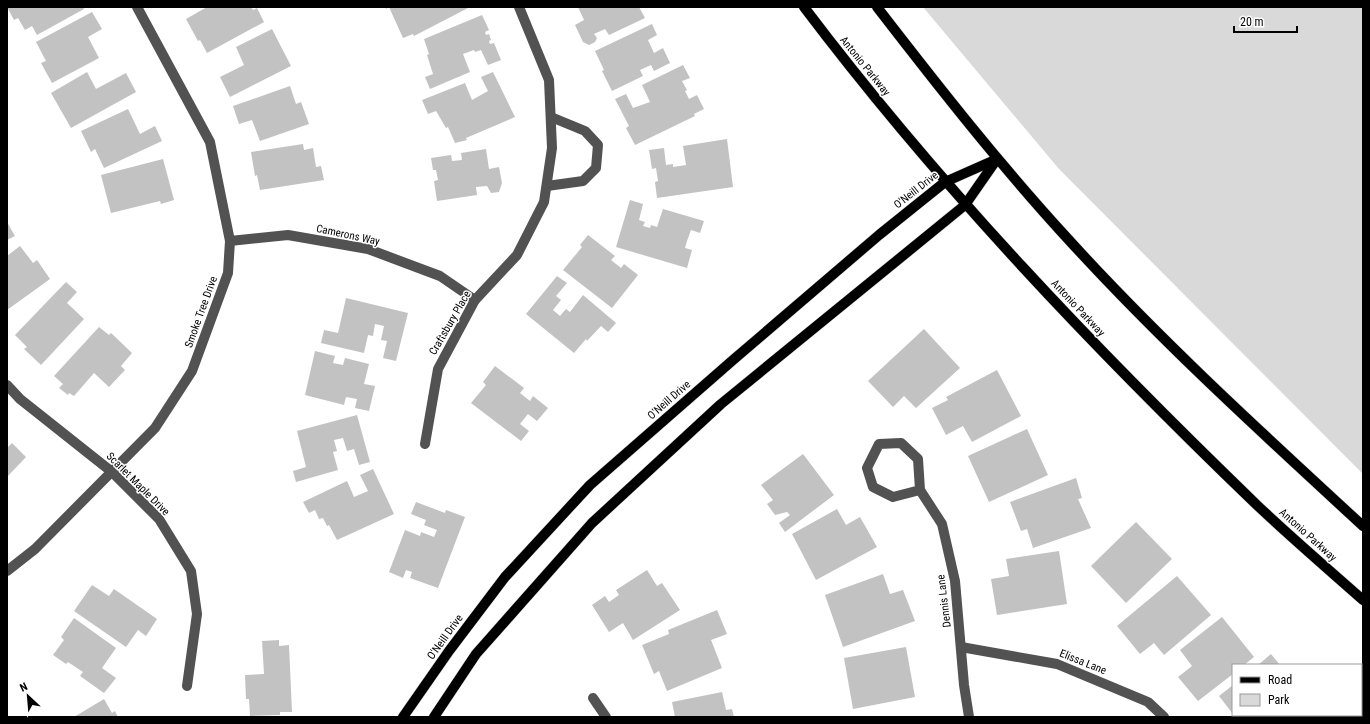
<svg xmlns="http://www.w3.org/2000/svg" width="1370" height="724" viewBox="0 0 1370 724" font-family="'Roboto Condensed',sans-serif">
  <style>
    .green { fill: #d9d9d9 }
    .building { fill: #c2c2c2 }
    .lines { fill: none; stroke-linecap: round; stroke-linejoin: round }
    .major-casing { stroke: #dbdbdb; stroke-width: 11 }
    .minor { stroke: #525252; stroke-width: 10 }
    .major { stroke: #000; stroke-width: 10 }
    .labels { text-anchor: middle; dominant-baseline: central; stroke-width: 3; stroke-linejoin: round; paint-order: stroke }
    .street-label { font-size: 11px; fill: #000; stroke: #fff }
  </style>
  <rect width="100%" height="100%" fill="#fff"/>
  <polygon class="green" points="923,7 1363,7 1363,474 1059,169"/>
  <g class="building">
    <polygon points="7,7 83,7 84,9 37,35 32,26 25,30 18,18 14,20"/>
    <polygon points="207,7 251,7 253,10 257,8 264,22 207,53 200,40 198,41 186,19"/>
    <polygon points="385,7 470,7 414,36 413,34 403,38 389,7 386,9"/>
    <polygon points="578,7 639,7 645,18 609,35 605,29 594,34 597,38 595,42 589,45 583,42 575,25 584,20"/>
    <polygon points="92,12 102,29 88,37 99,58 52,83 41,63 46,61 36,42"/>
    <polygon points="482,15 489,30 485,32 486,35 489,34 491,40 489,41 490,44 494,43 501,60 488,65 481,50 475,52 474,50 463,54 470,72 430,89 425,77 433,74 427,55 429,54 424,39"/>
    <polygon points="652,24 657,35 648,40 654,53 663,48 670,63 654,71 651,65 640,70 643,76 612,91 602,71 604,70 595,51"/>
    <polygon points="272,29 291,66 230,97 220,77 244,65 236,47"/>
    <polygon points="683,65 690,78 682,81 687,90 685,91 689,99 697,95 704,109 694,114 695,116 635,145 626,128 629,126 615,99 626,94 633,108 650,102 642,85"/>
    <polygon points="87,72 96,89 126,73 136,92 71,128 51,93"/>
    <polygon points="493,72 515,117 466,138 467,140 455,143 448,127 446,128 436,111 428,114 422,100 465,83 472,100 488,91 481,77"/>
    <polygon points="290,86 296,104 301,102 309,124 260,141 252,120 239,124 233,106"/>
    <polygon points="128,109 140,134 155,126 162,141 104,168 95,149 91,152 81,131"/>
    <polygon points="727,139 733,187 657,198 655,182 658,181 656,168 652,169 649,150 664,148 666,165 673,164 673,167 686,165 683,146"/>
    <polygon points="303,144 304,150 313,148 316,167 321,166 324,180 260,190 257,175 255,176 251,152"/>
    <polygon points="486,149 489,169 499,167 502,183 499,192 491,193 487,186 476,187 477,195 437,201 434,181 438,180 436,170 433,170 431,158 451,155 452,161 462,160 461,153"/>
    <polygon points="163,159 174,200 161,204 160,201 111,213 101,175"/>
    <polygon points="630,200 643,204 639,220 645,222 643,226 650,228 651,225 657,227 663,209 704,221 700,233 691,230 687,241 685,248 692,250 687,268 616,247"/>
    <polygon points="7,222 15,236 7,240"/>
    <polygon points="588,235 615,256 611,260 621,268 624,264 638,275 612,308 563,270 582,247 580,245"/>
    <polygon points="20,246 33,263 37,260 50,279 7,310 7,256"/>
    <polygon points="557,276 567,283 556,296 561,300 553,310 560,316 566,309 570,312 583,295 616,323 608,332 601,326 587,341 586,339 574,353 526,314"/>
    <polygon points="66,282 77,292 67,303 84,319 41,365 24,349 27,347 15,335"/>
    <polygon points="346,298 408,313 396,361 383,358 387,341 381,340 384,326 375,324 373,336 368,335 364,353 321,343 324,330 338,333"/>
    <polygon points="99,327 109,335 111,333 132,353 121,366 125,370 109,387 94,373 74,396 69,393 68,395 59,388 63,384 54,376"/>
    <polygon points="924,329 960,368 916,408 904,396 893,407 868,381"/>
    <polygon points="315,351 335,356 333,363 343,365 345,358 369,364 364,384 375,386 369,411 355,408 357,399 346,397 344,405 305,395"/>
    <polygon points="495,366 524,388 520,393 530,401 533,396 548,408 537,421 528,414 520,424 529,431 521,441 471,403 486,385 483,382"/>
    <polygon points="997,370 1021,416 972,442 963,426 946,435 932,408 948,400 946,397"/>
    <polygon points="357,415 370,462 359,465 354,449 347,451 343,438 334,440 337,451 333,452 338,470 296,482 293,471 306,467 297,431"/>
    <polygon points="1027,429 1048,475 989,502 968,456"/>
    <polygon points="12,443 26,457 7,477 7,448"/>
    <polygon points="803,454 834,495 785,532 779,523 790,515 787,512 775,515 767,504 773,500 761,485"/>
    <polygon points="373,469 394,514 337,540 329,525 327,526 323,518 319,519 315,510 309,513 303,502 347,481 354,497 368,491 360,475"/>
    <polygon points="1076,478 1082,498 1078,499 1091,528 1033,548 1027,529 1021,531 1010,502"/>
    <polygon points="416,502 445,513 446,510 465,517 438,588 410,578 412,572 406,570 403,578 389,572 405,530 420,536 421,532 434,537 437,530 424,525 426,520 411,514"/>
    <polygon points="837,509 846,525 860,517 877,547 816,580 792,534"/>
    <polygon points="1136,522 1172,559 1126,603 1091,566"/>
    <polygon points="1059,551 1067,604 997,615 991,579 1009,576 1006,559"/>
    <polygon points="647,570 657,586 662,583 680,610 633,640 623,623 609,632 592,605 605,596 609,602 619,595 616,590"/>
    <polygon points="883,574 890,594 903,590 915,621 843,647 825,595"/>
    <polygon points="1177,576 1211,615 1164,655 1154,643 1140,654 1117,626"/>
    <polygon points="92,585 109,596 114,589 157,619 146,636 138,630 126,647 74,611"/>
    <polygon points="717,610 727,634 711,640 722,668 667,691 659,671 654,674 642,645 669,634 668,630"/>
    <polygon points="1222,617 1254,657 1244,665 1233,665 1233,674 1198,701 1178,677 1192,666 1180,650"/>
    <polygon points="74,618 116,648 102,668 116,678 104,693 80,676 83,672 68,662 66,664 53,655 64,640 61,637"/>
    <polygon points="279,640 279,646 289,645 292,712 280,712 280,715 250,716 249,699 246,699 245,675 264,674 262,641"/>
    <polygon points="906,647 915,697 853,709 844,658"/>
    <polygon points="1271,654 1280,665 1258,665"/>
    <polygon points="1233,685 1233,714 1219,696"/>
    <polygon points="722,692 726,710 732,709 734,717 675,717 672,702"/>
    <polygon points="104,699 112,713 115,711 118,717 74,717"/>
    <polygon points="1234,715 1276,715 1273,717 1235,717"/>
    <polygon points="1289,715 1327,715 1329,717 1286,717"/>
  </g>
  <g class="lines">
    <defs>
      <g id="major">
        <path d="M804,7C940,187 1097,351 1259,507C1293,539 1328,569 1363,600"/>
        <path d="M877,7C938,86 1000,165 1068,239C1160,340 1262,433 1363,526"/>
        <polyline points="403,717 449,651 505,577 590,485 733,360 879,235 945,182 997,159"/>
        <polyline points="434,717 476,654 592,523 721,404 965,205 997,159"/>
      </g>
    </defs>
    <use href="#major" class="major-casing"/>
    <g class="minor">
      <polyline points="547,186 583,181 596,168 598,145 585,131 551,117"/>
      <polyline points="230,241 288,235 368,249 440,276 475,300"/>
      <polyline points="7,385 20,399 112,472 159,519 191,571 197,614 187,686"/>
      <polyline points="425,444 438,369 475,300 517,255 544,202 552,148 549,80 519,7"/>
      <polyline points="920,490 893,497 873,487 867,468 879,444 901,443 918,459 920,490 942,524 955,581 964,685 969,717"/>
      <polyline points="7,571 35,549 155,428 192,371 228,273 230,241 210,142 137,7"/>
      <polyline points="961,647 1057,664 1148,702 1164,717"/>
      <polyline points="593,698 606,717"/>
    </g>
    <use href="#major" class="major"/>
  </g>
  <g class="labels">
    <g class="street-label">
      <text transform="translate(865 66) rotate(51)">Antonio Parkway</text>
      <text transform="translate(916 190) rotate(-38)">O'Neill Drive</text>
      <text transform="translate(348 235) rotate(12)">Camerons Way</text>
      <text transform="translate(1078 308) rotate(47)">Antonio Parkway</text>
      <text transform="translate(201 312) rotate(-70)">Smoke Tree Drive</text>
      <text transform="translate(450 323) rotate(-60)">Craftsbury Place</text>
      <text transform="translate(669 400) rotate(-41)">O'Neill Drive</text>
      <text transform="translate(138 484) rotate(45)">Scarlet Maple Drive</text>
      <text transform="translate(1308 535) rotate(42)">Antonio Parkway</text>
      <text transform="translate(944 601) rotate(-97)">Dennis Lane</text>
      <text transform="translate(445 637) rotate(-54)">O'Neill Drive</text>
      <text transform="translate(1083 662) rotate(22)">Elissa Lane</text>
    </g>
  </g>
  <rect width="1370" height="724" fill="none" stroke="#000000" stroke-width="16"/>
  <rect x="1232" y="664" width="130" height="52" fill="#ffffff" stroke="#999999"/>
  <rect x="1240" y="677" width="20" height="6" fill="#000000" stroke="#999999"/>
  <text x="1268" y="684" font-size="12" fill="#000000">Road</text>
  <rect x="1240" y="694" width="20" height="12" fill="#d9d9d9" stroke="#999999"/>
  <text x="1268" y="704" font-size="12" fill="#000000">Park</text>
  <g transform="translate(28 696) rotate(334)" stroke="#ffffff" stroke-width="3" paint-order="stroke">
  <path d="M0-3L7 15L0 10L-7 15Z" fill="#000000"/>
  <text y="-6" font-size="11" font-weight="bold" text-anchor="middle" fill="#000000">N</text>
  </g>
  <path d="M1234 26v6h63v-6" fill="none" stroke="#000000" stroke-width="2"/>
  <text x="1240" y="26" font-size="12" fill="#000000" stroke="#ffffff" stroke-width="3" paint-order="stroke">20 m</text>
</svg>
